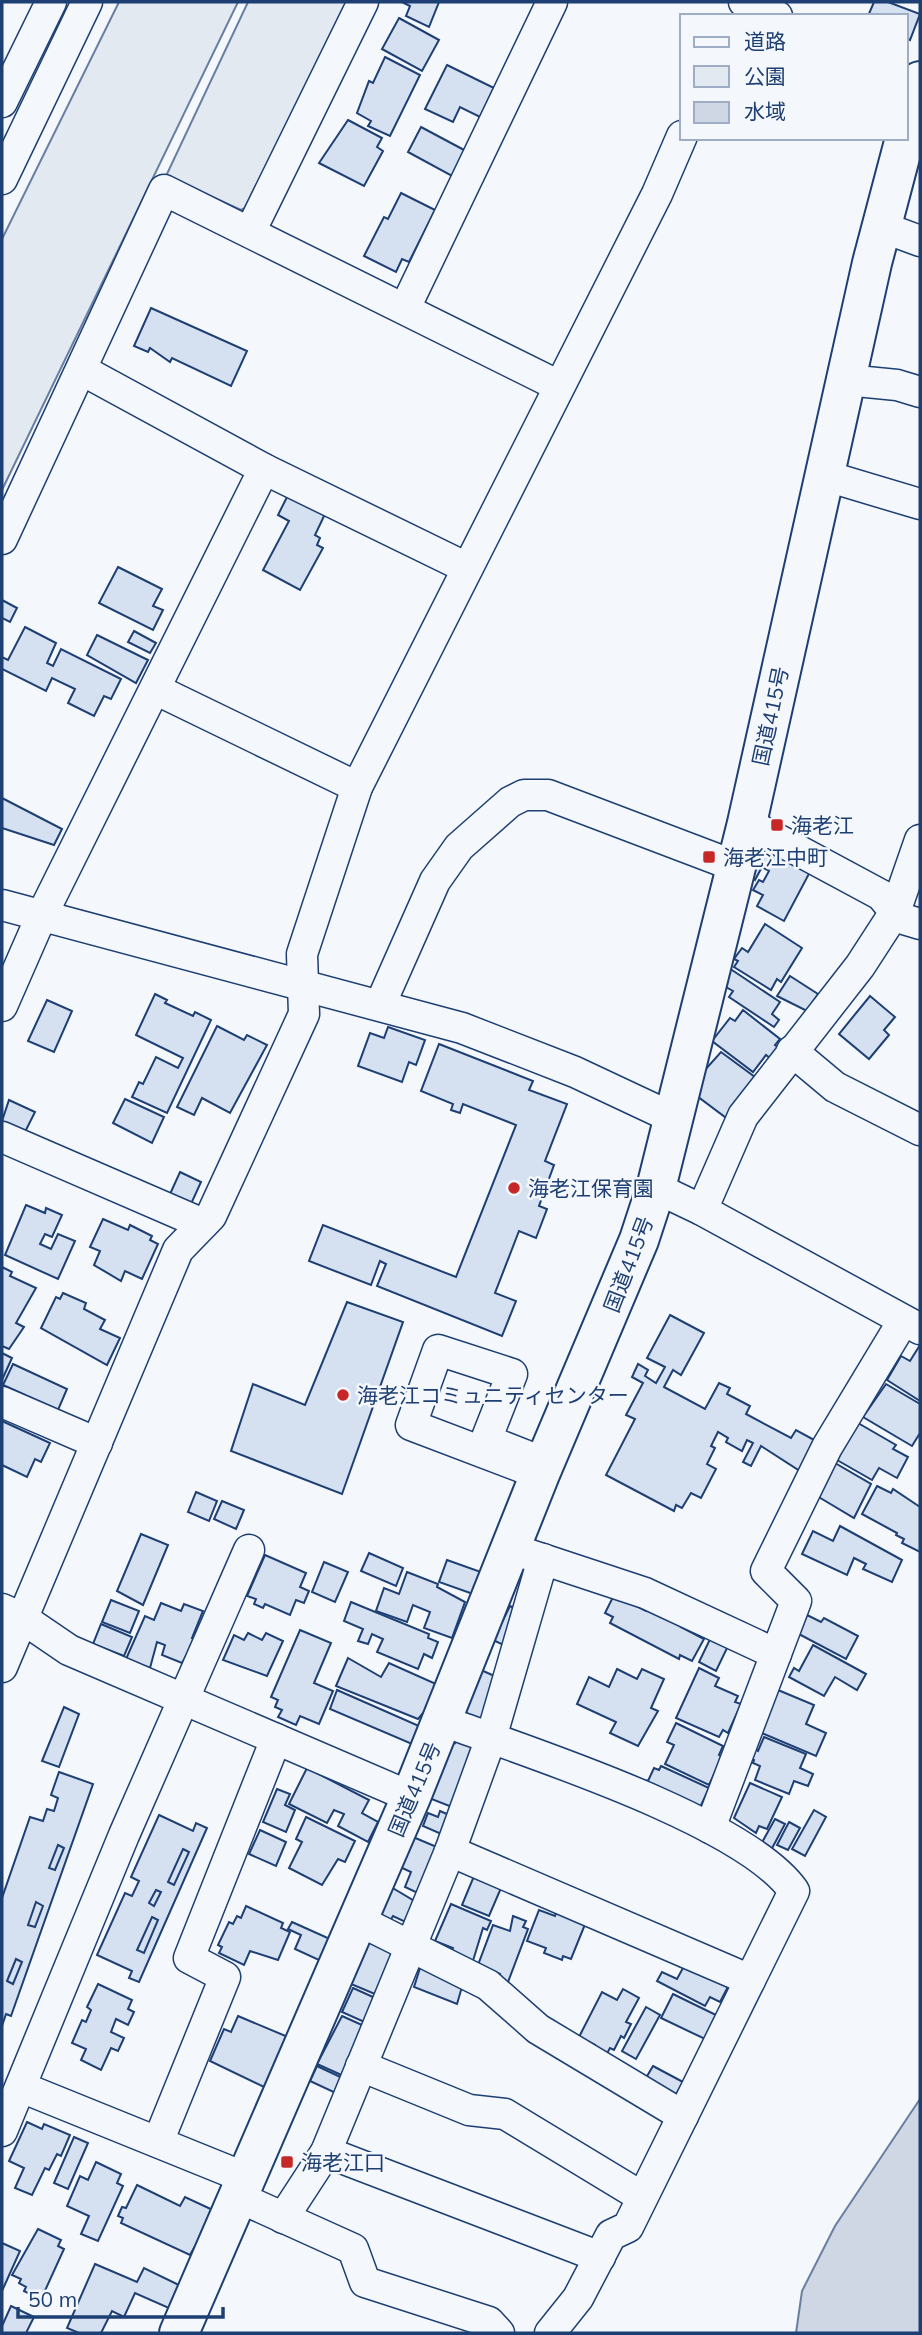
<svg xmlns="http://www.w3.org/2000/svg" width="922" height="2335" viewBox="0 0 922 2335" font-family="Mulish,'Noto Sans JP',sans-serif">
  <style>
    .green { fill: #e3e9f0; stroke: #687fa3; stroke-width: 2 }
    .water { fill: #cfd7e4; stroke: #687fa3; stroke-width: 2 }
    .building { fill: #d5e0f0; stroke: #1d3f73; stroke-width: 2 }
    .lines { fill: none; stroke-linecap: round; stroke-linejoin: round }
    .minor-casing { stroke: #1d3f73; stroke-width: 33 }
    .highway-casing { stroke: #1d3f73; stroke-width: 42 }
    .minor { stroke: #f4f7fb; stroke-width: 30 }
    .highway { stroke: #f4f7fb; stroke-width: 38 }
    .poi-dot { fill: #c62828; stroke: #f4f7fb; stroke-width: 2.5 }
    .labels { text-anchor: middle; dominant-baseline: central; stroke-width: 5; stroke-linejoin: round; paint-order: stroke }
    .street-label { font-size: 21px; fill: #1d3f73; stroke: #f4f7fb }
    .poi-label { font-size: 21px; fill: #1d3f73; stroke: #f4f7fb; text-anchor: start }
  </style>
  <rect width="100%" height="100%" fill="#f4f7fb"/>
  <g class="green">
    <polygon points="119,2 238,2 2,490 2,239"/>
    <polygon points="248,2 352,2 251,205 241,210 166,176"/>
  </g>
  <polygon class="water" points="920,2099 920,2333 796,2333 802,2291 835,2226"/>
  <g class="building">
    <polygon points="402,2 439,2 429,27 406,16 410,6"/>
    <polygon points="874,2 888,2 920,14 910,40 906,38 906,16 868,16"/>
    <polygon points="399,18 439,40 422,71 382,49"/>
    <polygon points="385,57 420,75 390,136 368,126 371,121 357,113 369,81 373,83"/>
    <polygon points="447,65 494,88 480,117 460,107 453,122 425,109"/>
    <polygon points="348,120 382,138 377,147 383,151 364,186 319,163"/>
    <polygon points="421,127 466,151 452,176 408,152"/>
    <polygon points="401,193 435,210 409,262 402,259 396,272 364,256 384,217 388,219"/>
    <polygon points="151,308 247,351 231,386 172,358 170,362 150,348 148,352 134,346"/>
    <polygon points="288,495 325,514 315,535 320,538 317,545 323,548 300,590 263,570 289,521 278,515"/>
    <polygon points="118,567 162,589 153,606 163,610 153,630 99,603"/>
    <polygon points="2,600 17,608 10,622 2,618"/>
    <polygon points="25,627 56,643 47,663 53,666 61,649 121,679 111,699 104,696 94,716 68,703 75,689 52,678 46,691 2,669 2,657 8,660"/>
    <polygon points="134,631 156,643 150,653 128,642"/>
    <polygon points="97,635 148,660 136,683 87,655"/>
    <polygon points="2,798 62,829 54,845 2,828"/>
    <polygon points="767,846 811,870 784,921 757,906 763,895 753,890 759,880 763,882 769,871 762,867 755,880 751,877"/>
    <polygon points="765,924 802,948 781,982 777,979 771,990 734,967 738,961 734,959 742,948 748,952"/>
    <polygon points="729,968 780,1002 772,1014 779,1020 774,1027 729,997 733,991 724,986"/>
    <polygon points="790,976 818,994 807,1011 777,996"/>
    <polygon points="155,994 167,1000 165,1003 193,1016 195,1012 211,1020 167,1113 132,1097 139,1082 143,1084 156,1057 178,1068 183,1058 136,1035"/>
    <polygon points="870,996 895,1017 884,1030 889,1035 869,1059 839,1034"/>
    <polygon points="47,1000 72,1011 54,1052 28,1041"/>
    <polygon points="743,1010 780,1039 775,1045 779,1048 771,1059 766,1055 753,1072 712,1041 730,1018 735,1021"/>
    <polygon points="217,1026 244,1040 247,1035 267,1045 230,1113 202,1098 194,1115 177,1107"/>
    <polygon points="388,1027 425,1040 416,1065 409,1062 402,1082 358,1066 370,1033 384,1038"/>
    <polygon points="439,1044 533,1081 529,1090 567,1104 545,1161 554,1165 539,1206 547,1209 536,1238 519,1231 495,1293 516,1301 502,1336 377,1286 386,1264 380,1261 371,1285 309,1261 323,1225 456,1277 516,1125 463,1104 460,1113 451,1110 453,1104 421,1091"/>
    <polygon points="721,1052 759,1080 729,1120 697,1096 704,1071"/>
    <polygon points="125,1099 164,1117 152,1143 113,1123"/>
    <polygon points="9,1100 35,1112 25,1132 2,1121"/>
    <polygon points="180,1172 201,1182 191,1204 170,1194"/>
    <polygon points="26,1205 45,1213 46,1208 62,1215 52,1237 45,1234 40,1244 51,1249 58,1234 75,1241 58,1279 5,1255"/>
    <polygon points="103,1219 128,1230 130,1225 152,1236 150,1240 158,1244 142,1279 125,1271 121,1281 94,1265 100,1251 90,1247"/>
    <polygon points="2,1267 12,1272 10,1276 36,1288 16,1323 24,1327 9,1349 2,1346"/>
    <polygon points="63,1293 86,1303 84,1309 105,1320 100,1329 120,1338 107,1365 41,1328 56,1297 60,1299"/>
    <polygon points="347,1302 403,1322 342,1494 231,1451 253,1384 305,1405"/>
    <polygon points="670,1315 704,1333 681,1375 673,1370 664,1387 705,1409 719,1383 730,1388 727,1394 750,1406 746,1414 791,1438 796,1430 816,1441 800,1471 761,1446 751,1466 743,1462 753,1443 747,1440 742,1451 726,1442 728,1438 718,1432 711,1446 715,1448 707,1464 716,1469 701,1498 691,1493 682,1508 676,1505 674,1511 606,1475 635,1419 626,1415 643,1383 632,1377 638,1364 648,1370 645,1376 656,1383 665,1367 647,1358"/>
    <polygon points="920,1345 920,1401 887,1380 901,1356 910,1361"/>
    <polygon points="2,1353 12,1358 2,1380"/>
    <polygon points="13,1364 67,1389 58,1410 3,1385"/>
    <polygon points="886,1384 920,1404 920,1433 912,1446 863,1417"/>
    <polygon points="2,1421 50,1443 41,1462 35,1459 27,1477 2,1465"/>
    <polygon points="858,1423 896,1445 893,1449 908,1457 897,1478 879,1468 872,1480 837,1460"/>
    <polygon points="835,1463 871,1484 854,1518 817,1496"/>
    <polygon points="877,1486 891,1493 893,1489 920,1507 920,1552 902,1543 904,1539 896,1535 897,1533 862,1514"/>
    <polygon points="196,1492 217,1501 209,1521 188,1512"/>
    <polygon points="222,1501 244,1510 236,1529 214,1519"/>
    <polygon points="840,1526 902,1560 892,1582 863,1569 866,1564 854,1558 847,1575 802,1554 813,1531 833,1541"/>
    <polygon points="141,1534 168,1545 143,1605 117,1591"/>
    <polygon points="369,1553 403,1568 396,1586 361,1571"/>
    <polygon points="265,1555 306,1573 300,1587 309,1591 304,1603 296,1600 290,1615 265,1604 263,1608 254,1604 256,1599 247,1596"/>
    <polygon points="447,1560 481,1572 473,1594 439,1582"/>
    <polygon points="324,1562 348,1572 335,1602 312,1592"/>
    <polygon points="407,1572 438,1584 437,1587 465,1602 452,1638 424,1628 430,1612 413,1605 407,1622 376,1611 384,1588 399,1594"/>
    <polygon points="614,1595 646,1611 649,1604 684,1622 681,1627 704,1639 692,1661 680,1655 679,1659 610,1623 613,1617 605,1613"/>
    <polygon points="111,1600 139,1611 130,1633 102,1622"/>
    <polygon points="351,1602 429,1634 428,1638 438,1642 432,1658 424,1654 418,1669 377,1652 383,1639 372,1634 368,1644 358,1641 363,1629 344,1621"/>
    <polygon points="161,1603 181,1611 184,1604 203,1611 192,1638 196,1639 182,1663 162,1655 165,1645 157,1642 150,1668 126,1659 145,1616 154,1620"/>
    <polygon points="510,1606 523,1613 510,1648 493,1640"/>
    <polygon points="807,1615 821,1622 824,1618 858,1636 846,1659 795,1632 802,1618 805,1620"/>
    <polygon points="101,1624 132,1637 124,1656 93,1644"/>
    <polygon points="300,1630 331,1643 314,1683 333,1691 319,1724 300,1716 296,1725 278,1717 282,1710 275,1707 278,1700 271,1697"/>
    <polygon points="248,1633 262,1640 266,1633 283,1641 267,1676 223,1660 234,1635 244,1640"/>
    <polygon points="712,1635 729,1644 716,1671 699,1662"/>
    <polygon points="813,1645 866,1674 857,1690 835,1677 824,1696 789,1677 794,1668 799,1671"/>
    <polygon points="348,1658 381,1677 389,1663 436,1684 424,1712 418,1719 336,1686"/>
    <polygon points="699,1668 719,1678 715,1686 738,1696 735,1702 741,1704 728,1733 723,1730 719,1737 676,1718"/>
    <polygon points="617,1669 637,1679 642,1669 664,1679 651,1708 658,1711 638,1746 610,1733 616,1722 577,1704 589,1677 609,1687"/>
    <polygon points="481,1670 499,1678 479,1726 466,1720 469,1714 463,1712"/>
    <polygon points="337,1690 419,1726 412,1744 330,1709"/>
    <polygon points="778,1690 814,1705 806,1724 826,1733 816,1756 757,1731"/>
    <polygon points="64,1707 79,1714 59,1767 42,1761"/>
    <polygon points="676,1723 723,1746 719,1755 722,1757 709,1785 665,1764 674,1745 667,1742"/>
    <polygon points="457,1737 481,1747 457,1809 429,1798 451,1741 455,1743"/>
    <polygon points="764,1737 806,1754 800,1768 813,1774 808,1786 794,1781 789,1794 755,1780 760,1766 753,1763 754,1760 750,1758 755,1749 758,1751"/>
    <polygon points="661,1766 709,1788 698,1812 641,1786 644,1780 648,1781 654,1768 659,1770"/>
    <polygon points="307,1768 369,1800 362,1813 378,1822 368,1842 338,1826 344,1814 334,1810 327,1823 289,1804"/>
    <polygon points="59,1772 93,1784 11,2016 6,2014 2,2026 2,1898 30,1817 43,1821 47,1809 54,1811 58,1798 51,1795"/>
    <polygon points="750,1783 782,1797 767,1829 759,1826 756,1833 734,1818"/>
    <polygon points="277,1789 290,1794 285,1805 295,1810 286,1832 263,1822"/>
    <polygon points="814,1810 826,1817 805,1856 792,1849"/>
    <polygon points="440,1811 456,1818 448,1837 423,1826 428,1813 438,1817"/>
    <polygon points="159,1815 193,1831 196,1823 207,1828 139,1982 129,1978 132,1971 97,1955 125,1893 132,1896 139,1881 131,1877"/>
    <polygon points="306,1817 355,1841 345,1862 338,1859 322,1885 289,1868 302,1842 296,1839"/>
    <polygon points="775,1819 785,1824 770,1852 760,1846"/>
    <polygon points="789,1822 800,1828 788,1850 777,1845"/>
    <polygon points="260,1830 286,1842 276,1866 249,1854"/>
    <polygon points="413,1837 444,1850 424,1896 405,1887 411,1872 400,1867"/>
    <polygon points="58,1845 64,1848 55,1870 49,1868"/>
    <polygon points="183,1849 189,1852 174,1885 168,1882"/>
    <polygon points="474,1876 501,1888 489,1916 462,1905"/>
    <polygon points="391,1887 421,1905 412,1925 393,1916 390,1921 378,1916"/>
    <polygon points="156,1890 161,1892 154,1906 149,1903"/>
    <polygon points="36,1902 43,1906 35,1927 28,1925"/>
    <polygon points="451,1904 491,1921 487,1930 483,1928 472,1964 450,1955 453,1948 435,1941"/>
    <polygon points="559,1905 588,1917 571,1959 563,1956 562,1960 544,1953 546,1948 527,1941 539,1910 555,1916"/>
    <polygon points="246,1906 283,1923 281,1928 290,1932 278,1960 250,1951 244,1965 219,1953 222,1947 218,1945 229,1922 233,1924 237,1916 241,1918"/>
    <polygon points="513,1916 526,1921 523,1927 528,1929 508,1982 498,1979 500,1974 478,1965 493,1925 510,1931"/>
    <polygon points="152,1917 158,1920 144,1953 137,1950"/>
    <polygon points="292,1922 330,1939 321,1961 295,1949 301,1935 288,1929"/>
    <polygon points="371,1937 403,1950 382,1997 351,1984"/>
    <polygon points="16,1959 22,1962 13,1984 7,1981"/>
    <polygon points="669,1961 731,1981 720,2002 710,1997 705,2006 657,1981 662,1972 677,1979 683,1968"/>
    <polygon points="421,1965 464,1980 457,2004 414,1987"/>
    <polygon points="98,1984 132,2000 128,2009 134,2012 128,2025 116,2019 111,2032 124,2038 118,2051 111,2048 101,2070 81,2060 86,2049 72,2043 82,2020 86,2022 91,2010 87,2007"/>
    <polygon points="353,1988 382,2001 371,2025 342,2012"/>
    <polygon points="623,1989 639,1998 626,2022 631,2024 624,2038 621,2036 614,2050 610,2048 605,2057 592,2050 595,2045 579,2037 602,1992 617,2000"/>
    <polygon points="673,1994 716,2015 705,2039 661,2018"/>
    <polygon points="646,2007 660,2015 636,2059 622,2051"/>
    <polygon points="238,2016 288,2037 266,2088 210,2061 224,2029 231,2032"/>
    <polygon points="342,2016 371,2029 348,2078 317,2064"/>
    <polygon points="317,2066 349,2081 342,2096 310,2081"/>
    <polygon points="653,2066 683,2082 673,2100 643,2083"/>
    <polygon points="27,2122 42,2129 44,2124 70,2135 61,2156 57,2154 49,2170 45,2168 32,2195 15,2188 24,2168 9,2161"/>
    <polygon points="74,2137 88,2143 68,2189 54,2183"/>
    <polygon points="96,2162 121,2174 117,2183 123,2186 98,2241 81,2234 89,2216 67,2206 80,2176 88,2180"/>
    <polygon points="137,2185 180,2206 185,2197 215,2211 190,2255 121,2223 123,2218 118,2216 122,2207 126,2208"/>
    <polygon points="38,2229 61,2240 58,2246 64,2249 43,2295 40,2293 38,2298 24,2291 26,2287 19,2283 21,2279 12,2275"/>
    <polygon points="2,2243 20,2251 2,2291"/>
    <polygon points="95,2264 137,2282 144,2268 181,2286 171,2309 135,2293 124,2317 112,2311 101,2333 79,2333 67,2328"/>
    <polygon points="11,2306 34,2317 26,2333 2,2333 2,2326"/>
  </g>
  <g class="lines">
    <defs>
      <g id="minor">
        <polyline points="744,2 777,16"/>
        <polyline points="2,102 51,2"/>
        <polyline points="2,179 87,2"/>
        <polyline points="882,227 920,241"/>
        <polyline points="250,232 363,2"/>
        <polyline points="405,308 552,2"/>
        <polyline points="82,370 264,469 465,567"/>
        <polyline points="846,380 897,385 920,392"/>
        <polyline points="823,475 920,504"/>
        <polyline points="2,539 164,190 557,385"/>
        <polyline points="157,690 357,787"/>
        <polyline points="747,823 881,895 900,918 920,924"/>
        <polyline points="2,905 462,1028 575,1072 673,1118"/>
        <polyline points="380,1005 435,881 459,847 510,802 524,795 548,795 735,866"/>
        <polyline points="2,1006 41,917 264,469"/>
        <polyline points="792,1051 835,1087 920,1130"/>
        <polyline points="2,1137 203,1224"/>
        <polyline points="656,1188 702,1210 920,1329"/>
        <polyline points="702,1210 743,1116 860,966 895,912 920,840"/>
        <polyline points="2,1402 97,1443"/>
        <polyline points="540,1474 411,1425 438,1350 512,1374 486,1440 545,1463"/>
        <polyline points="527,1554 645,1593 776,1654"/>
        <polyline points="2,1609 22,1618 69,1650 411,1797"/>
        <polyline points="2,1667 178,1250 211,1216 304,1014 302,954 357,787 657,194 682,136"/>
        <path d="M443,1721C528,1752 745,1821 794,1891L628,2227L611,2235L578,2298L550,2333"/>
        <polyline points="710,1828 796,1601 766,1571 827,1447 903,1321"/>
        <polyline points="450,1851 750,1980"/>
        <polyline points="358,1920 488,1985 538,2029 683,2116"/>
        <polyline points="361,2066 469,2110 505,2114 642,2197"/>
        <polyline points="21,2087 246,2178"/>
        <polyline points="2,2131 124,1835 249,1550"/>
        <polyline points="158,2142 225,1977 189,1958 276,1739"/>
        <polyline points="326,2152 600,2257"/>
        <polyline points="238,2197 353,2249 365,2282 489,2322 499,2333"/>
        <polyline points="283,2218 326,2152 450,1851 491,1738 543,1559"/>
      </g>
      <g id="highway">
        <polyline points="906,134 920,81"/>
        <polyline points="179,2333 411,1797 540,1474 639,1240 656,1188 747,823 872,263 905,138"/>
      </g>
    </defs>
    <use href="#minor" class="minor-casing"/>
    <use href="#highway" class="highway-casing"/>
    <use href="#minor" class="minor"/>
    <use href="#highway" class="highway"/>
  </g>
  <g class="poi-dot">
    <rect x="770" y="818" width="14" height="14" rx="3.5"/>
    <rect x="702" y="850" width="14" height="14" rx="3.5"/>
    <circle cx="514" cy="1188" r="7"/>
    <circle cx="343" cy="1395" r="7"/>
    <rect x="280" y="2155" width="14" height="14" rx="3.5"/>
  </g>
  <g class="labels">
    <g class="street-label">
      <text transform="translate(770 716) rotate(-78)">国道415号</text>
      <text transform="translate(628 1264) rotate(-69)">国道415号</text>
      <text transform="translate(414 1789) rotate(-67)">国道415号</text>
    </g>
    <g class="poi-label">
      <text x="791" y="825">海老江</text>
      <text x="723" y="857">海老江中町</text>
      <text x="528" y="1188">海老江保育園</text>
      <text x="357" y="1395">海老江コミュニティセンター</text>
      <text x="301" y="2162">海老江口</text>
    </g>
  </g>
  <rect width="922" height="2335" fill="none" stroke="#1d3f73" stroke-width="7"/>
  <rect x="680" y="14" width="228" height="126" fill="#f4f7fb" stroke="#9eadc5" stroke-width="2"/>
  <rect x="694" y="37" width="35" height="10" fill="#f4f7fb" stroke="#9eadc5" stroke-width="2"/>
  <text x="744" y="49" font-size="21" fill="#1d3f73">道路</text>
  <rect x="694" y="66" width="35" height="21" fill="#e3e9f0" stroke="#9eadc5" stroke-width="2"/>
  <text x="744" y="84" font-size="21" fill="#1d3f73">公園</text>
  <rect x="694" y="102" width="35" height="21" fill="#cfd7e4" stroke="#9eadc5" stroke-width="2"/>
  <text x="744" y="119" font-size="21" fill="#1d3f73">水域</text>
  <path d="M18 2307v10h205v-10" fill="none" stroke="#1d3f73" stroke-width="3.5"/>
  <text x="28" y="2307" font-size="21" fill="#1d3f73" stroke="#f4f7fb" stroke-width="5" paint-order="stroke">50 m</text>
</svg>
